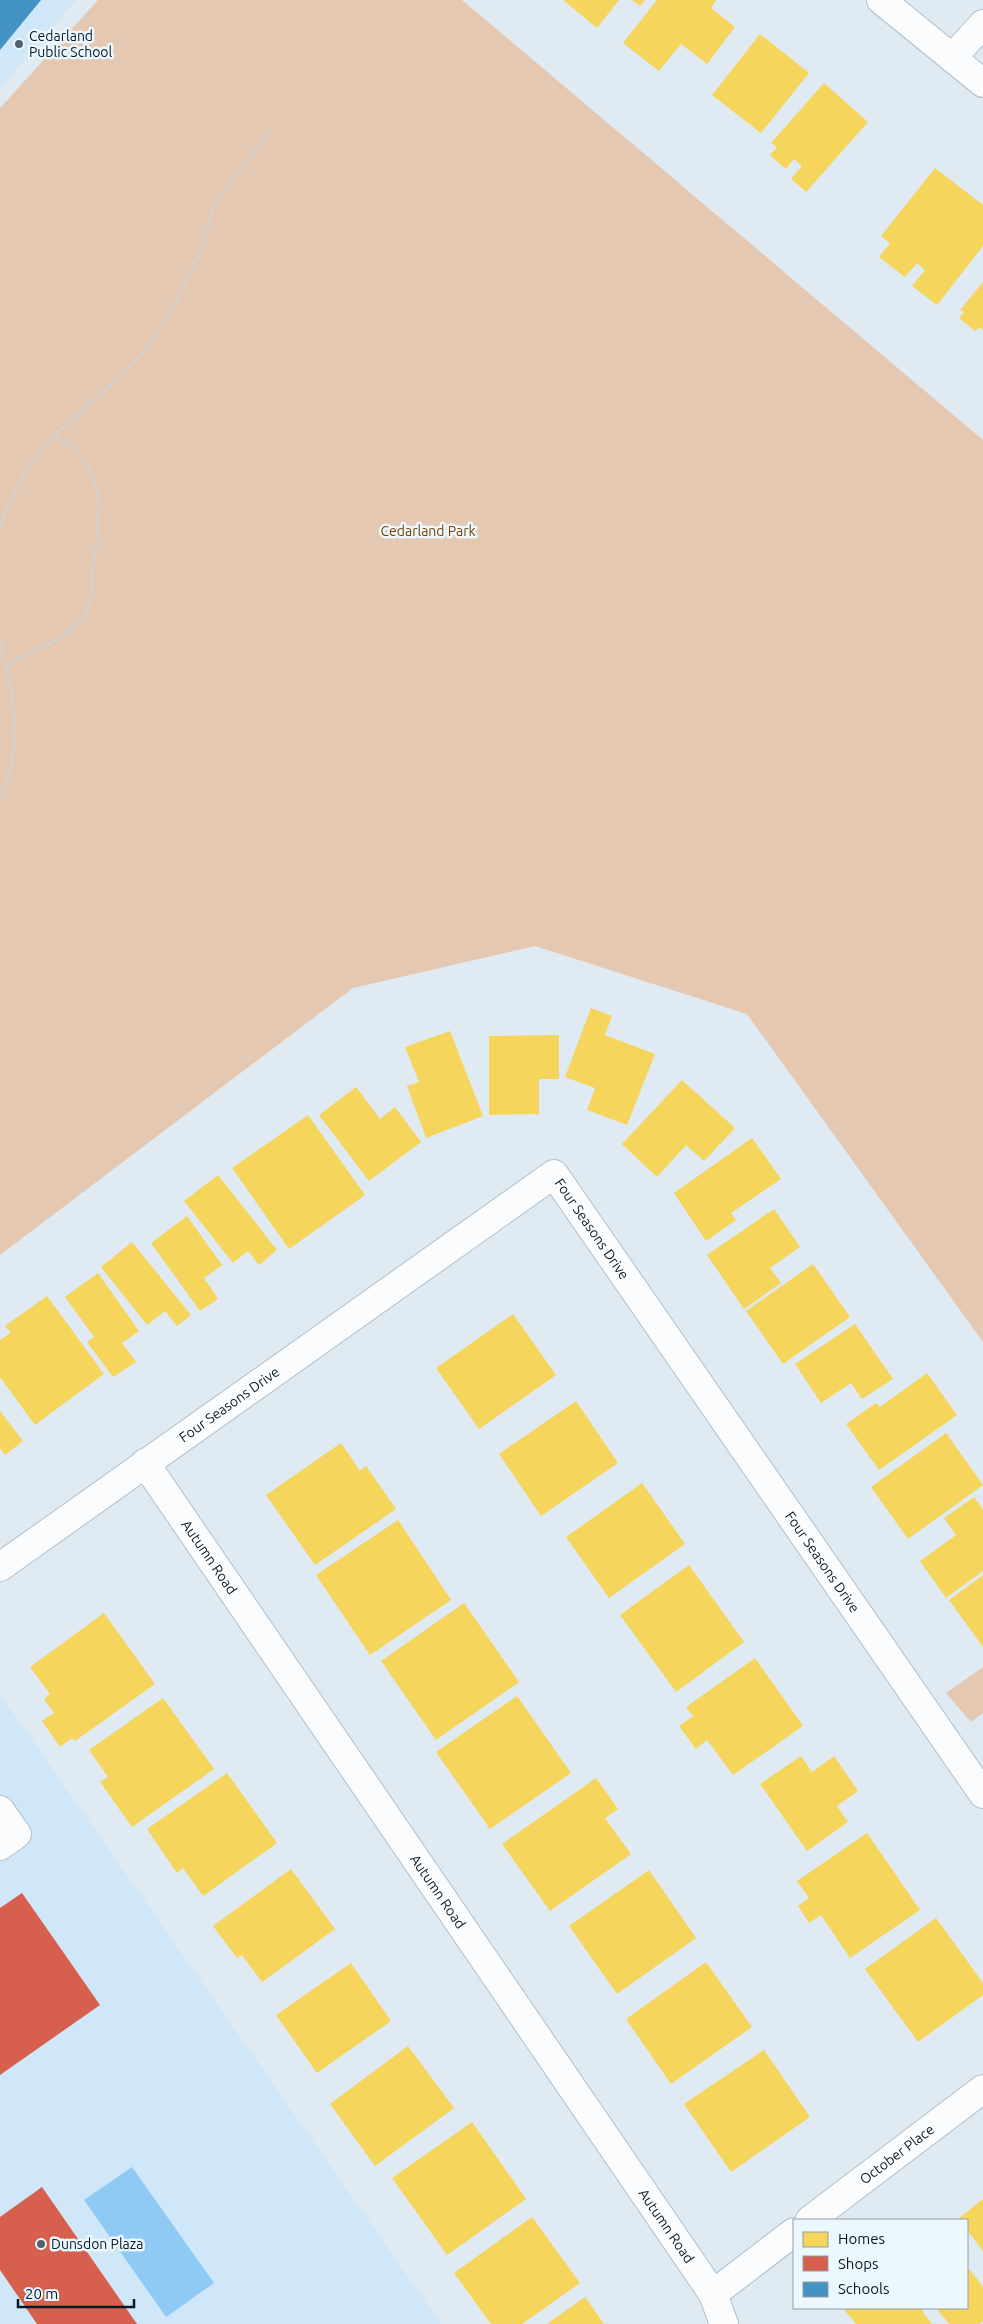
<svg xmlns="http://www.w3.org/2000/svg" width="983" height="2324" viewBox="0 0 983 2324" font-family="Ubuntu,sans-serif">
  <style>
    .built { fill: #cfe7f8 }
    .green { fill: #e5c8b1 }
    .water { fill: #8ecaf3 }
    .homes { fill: #f6d55c }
    .shops { fill: #d6604d }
    .schools { fill: #4393c3 }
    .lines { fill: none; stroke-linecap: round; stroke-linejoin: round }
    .minor-casing { stroke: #b1c0ca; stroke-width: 30 }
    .path { stroke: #d0d3d6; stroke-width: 3; stroke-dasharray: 4 2.5; stroke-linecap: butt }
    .minor { stroke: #fafcfd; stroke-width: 28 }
    .poi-dot { fill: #52626d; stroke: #edf7fe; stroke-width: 2 }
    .labels { text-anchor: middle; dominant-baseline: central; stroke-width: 5; stroke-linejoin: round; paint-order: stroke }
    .poi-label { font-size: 14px; fill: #061926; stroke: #edf7fe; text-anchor: start }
    .park-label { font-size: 14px; fill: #7a4201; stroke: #edf7fe }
    .street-label { font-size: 14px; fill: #061926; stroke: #edf7fe }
  </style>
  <rect width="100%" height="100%" fill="#dfeaf2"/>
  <g class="built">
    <polygon points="0,0 76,0 0,88"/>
    <polygon points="0,1694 441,2324 0,2324"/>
  </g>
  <g class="green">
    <polygon points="98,0 462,0 983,440 983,1342 747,1014 535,946 353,988 0,1255 0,108"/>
    <polygon points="983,1667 983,1713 971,1722 946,1693"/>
  </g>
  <polygon class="water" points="132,2167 214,2283 166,2317 84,2200"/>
  <g class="homes">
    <polygon points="563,0 619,0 597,28"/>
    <polygon points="632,0 645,0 640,6"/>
    <polygon points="657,0 716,0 711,8 735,27 707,64 681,44 659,71 623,43"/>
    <polygon points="760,34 809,73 761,133 712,95"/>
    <polygon points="824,83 868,122 806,192 791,179 802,166 794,159 786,169 770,155 777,147 771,143"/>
    <polygon points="935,168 983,205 983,246 937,305 912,286 925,270 917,263 905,277 879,257 890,243 881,236"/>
    <polygon points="983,282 983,330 980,327 975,331 959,318 964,312 960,310"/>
    <polygon points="591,1008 612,1016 605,1035 655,1054 627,1125 587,1110 595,1088 565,1077"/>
    <polygon points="450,1031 483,1116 426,1138 407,1086 419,1082 405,1047"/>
    <polygon points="559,1035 559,1079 539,1079 539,1114 489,1115 489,1036"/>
    <polygon points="682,1080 735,1128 704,1161 686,1145 657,1177 622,1144"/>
    <polygon points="356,1087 380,1119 395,1107 421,1142 369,1181 319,1115"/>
    <polygon points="308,1115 365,1195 289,1249 232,1168"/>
    <polygon points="752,1138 781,1179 731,1213 736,1220 706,1241 674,1193"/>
    <polygon points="218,1175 277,1250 259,1265 248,1251 233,1263 184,1201"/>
    <polygon points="774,1209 800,1247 770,1268 781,1283 744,1309 707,1255"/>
    <polygon points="187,1216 222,1265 204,1278 218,1299 200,1311 151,1243"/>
    <polygon points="132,1242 191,1315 177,1326 165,1311 147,1325 101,1267"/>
    <polygon points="813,1264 850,1317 783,1364 746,1311"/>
    <polygon points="98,1273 139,1331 122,1343 136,1362 113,1377 87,1342 94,1337 65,1297"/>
    <polygon points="47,1296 104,1374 35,1425 0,1377 0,1340 11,1333 5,1326"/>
    <polygon points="513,1314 556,1375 479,1429 436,1368"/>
    <polygon points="855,1324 893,1379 862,1399 851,1383 821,1403 795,1364"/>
    <polygon points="927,1373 957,1415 879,1470 846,1424 876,1403 880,1407"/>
    <polygon points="576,1401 618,1463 541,1516 499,1454"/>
    <polygon points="0,1411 23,1441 5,1455 0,1448"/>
    <polygon points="946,1433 983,1485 908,1539 871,1487"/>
    <polygon points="341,1443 360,1471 366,1466 396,1509 315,1565 266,1495"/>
    <polygon points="642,1483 685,1544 609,1598 566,1537"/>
    <polygon points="974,1497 983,1510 983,1571 946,1598 920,1561 956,1535 944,1518"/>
    <polygon points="398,1520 451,1600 370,1655 316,1575"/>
    <polygon points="689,1565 744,1642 676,1692 620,1615"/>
    <polygon points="983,1575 983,1647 949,1600"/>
    <polygon points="464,1603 519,1682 436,1740 381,1661"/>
    <polygon points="104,1613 155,1684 75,1741 72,1738 60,1747 42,1721 54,1713 44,1699 50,1694 30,1667"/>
    <polygon points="755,1658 803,1726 733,1775 707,1740 696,1749 679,1726 693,1716 686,1707"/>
    <polygon points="517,1696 571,1773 490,1829 436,1752"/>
    <polygon points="163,1698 214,1769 132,1827 100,1782 108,1777 89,1750"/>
    <polygon points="801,1756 812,1772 834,1756 858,1791 837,1806 848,1822 807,1851 760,1784"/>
    <polygon points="227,1773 277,1843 203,1896 183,1868 177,1873 147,1829"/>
    <polygon points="596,1778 618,1809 605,1818 631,1854 550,1911 502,1844"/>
    <polygon points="867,1833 920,1910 850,1958 821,1915 809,1923 798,1906 809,1898 797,1881"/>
    <polygon points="291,1869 335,1929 262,1982 242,1955 237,1958 213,1926"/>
    <polygon points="649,1870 696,1938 617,1994 569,1926"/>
    <polygon points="936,1918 983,1983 983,1995 918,2042 865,1969"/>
    <polygon points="706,1962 752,2027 671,2084 626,2019"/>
    <polygon points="351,1963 391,2021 317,2073 276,2015"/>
    <polygon points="408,2046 454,2108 375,2166 330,2104"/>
    <polygon points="764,2050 810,2117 731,2172 684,2104"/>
    <polygon points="472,2122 526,2199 447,2255 392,2178"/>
    <polygon points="983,2199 983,2251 967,2230 967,2220 958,2219"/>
    <polygon points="532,2217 580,2283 522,2324 491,2324 454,2273"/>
    <polygon points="967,2266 983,2287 983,2321 980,2324 949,2324 936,2308 967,2308"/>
    <polygon points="585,2297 604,2324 547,2324"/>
    <polygon points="843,2308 920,2308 932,2324 856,2324"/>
  </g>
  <g class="shops">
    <polygon points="22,1893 100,2005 0,2075 0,1908"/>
    <polygon points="42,2187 137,2324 37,2324 0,2270 0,2217"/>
  </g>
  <polygon class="schools" points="0,0 41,0 0,50"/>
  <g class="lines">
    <defs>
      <g id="minor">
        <polyline points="881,0 983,83"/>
        <polyline points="952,58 983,24"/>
        <path id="s1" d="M145,1463L713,2294L724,2324"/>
        <path id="s2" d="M0,1567L554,1174L983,1794"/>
        <polyline points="0,1810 17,1834 0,1846"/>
        <path id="s3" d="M810,2220L983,2089"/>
        <polyline points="713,2294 794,2232"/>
      </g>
    </defs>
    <use href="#minor" class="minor-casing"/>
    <g class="path">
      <polyline points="0,528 6,510 27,468 54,435 125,372 144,351 160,328 180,295 200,252 208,228 212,209 270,130"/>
      <path d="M0,641C14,701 25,741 0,801"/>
      <path d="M5,663C32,652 69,640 85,614C93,602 91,583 93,569C100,518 110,462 54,435"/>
    </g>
    <use href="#minor" class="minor"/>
  </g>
  <g class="poi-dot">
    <circle cx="19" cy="44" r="5"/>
    <circle cx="41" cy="2244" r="5"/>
  </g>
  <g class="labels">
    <g class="poi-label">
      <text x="29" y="36">Cedarland<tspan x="29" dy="16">Public School</tspan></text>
      <text x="51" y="2244">Dunsdon Plaza</text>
    </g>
    <g class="park-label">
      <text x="428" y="531">Cedarland Park</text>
    </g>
    <g class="street-label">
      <text stroke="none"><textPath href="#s2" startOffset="746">Four Seasons Drive</textPath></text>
      <text stroke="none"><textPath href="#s2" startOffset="281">Four Seasons Drive</textPath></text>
      <text stroke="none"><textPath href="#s1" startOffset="114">Autumn Road</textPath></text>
      <text stroke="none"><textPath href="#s2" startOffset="1151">Four Seasons Drive</textPath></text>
      <text stroke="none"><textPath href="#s1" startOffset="519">Autumn Road</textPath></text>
      <text stroke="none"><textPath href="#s3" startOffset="109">October Place</textPath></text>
      <text stroke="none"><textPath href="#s1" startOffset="924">Autumn Road</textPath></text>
    </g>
  </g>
  <rect x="793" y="2219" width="175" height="90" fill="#edf7fe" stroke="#919ea8"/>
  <rect x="803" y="2232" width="25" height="15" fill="#f6d55c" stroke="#919ea8"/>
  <text x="838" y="2244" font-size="15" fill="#061926">Homes</text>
  <rect x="803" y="2256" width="25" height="15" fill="#d6604d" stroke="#919ea8"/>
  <text x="838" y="2269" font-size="15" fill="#061926">Shops</text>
  <rect x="803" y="2282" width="25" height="15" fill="#4393c3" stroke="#919ea8"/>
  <text x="838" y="2294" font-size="15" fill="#061926">Schools</text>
  <path d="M18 2299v8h116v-8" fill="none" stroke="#061926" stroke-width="2.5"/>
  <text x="25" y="2299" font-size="15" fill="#061926" stroke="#edf7fe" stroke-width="4" paint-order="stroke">20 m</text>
</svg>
